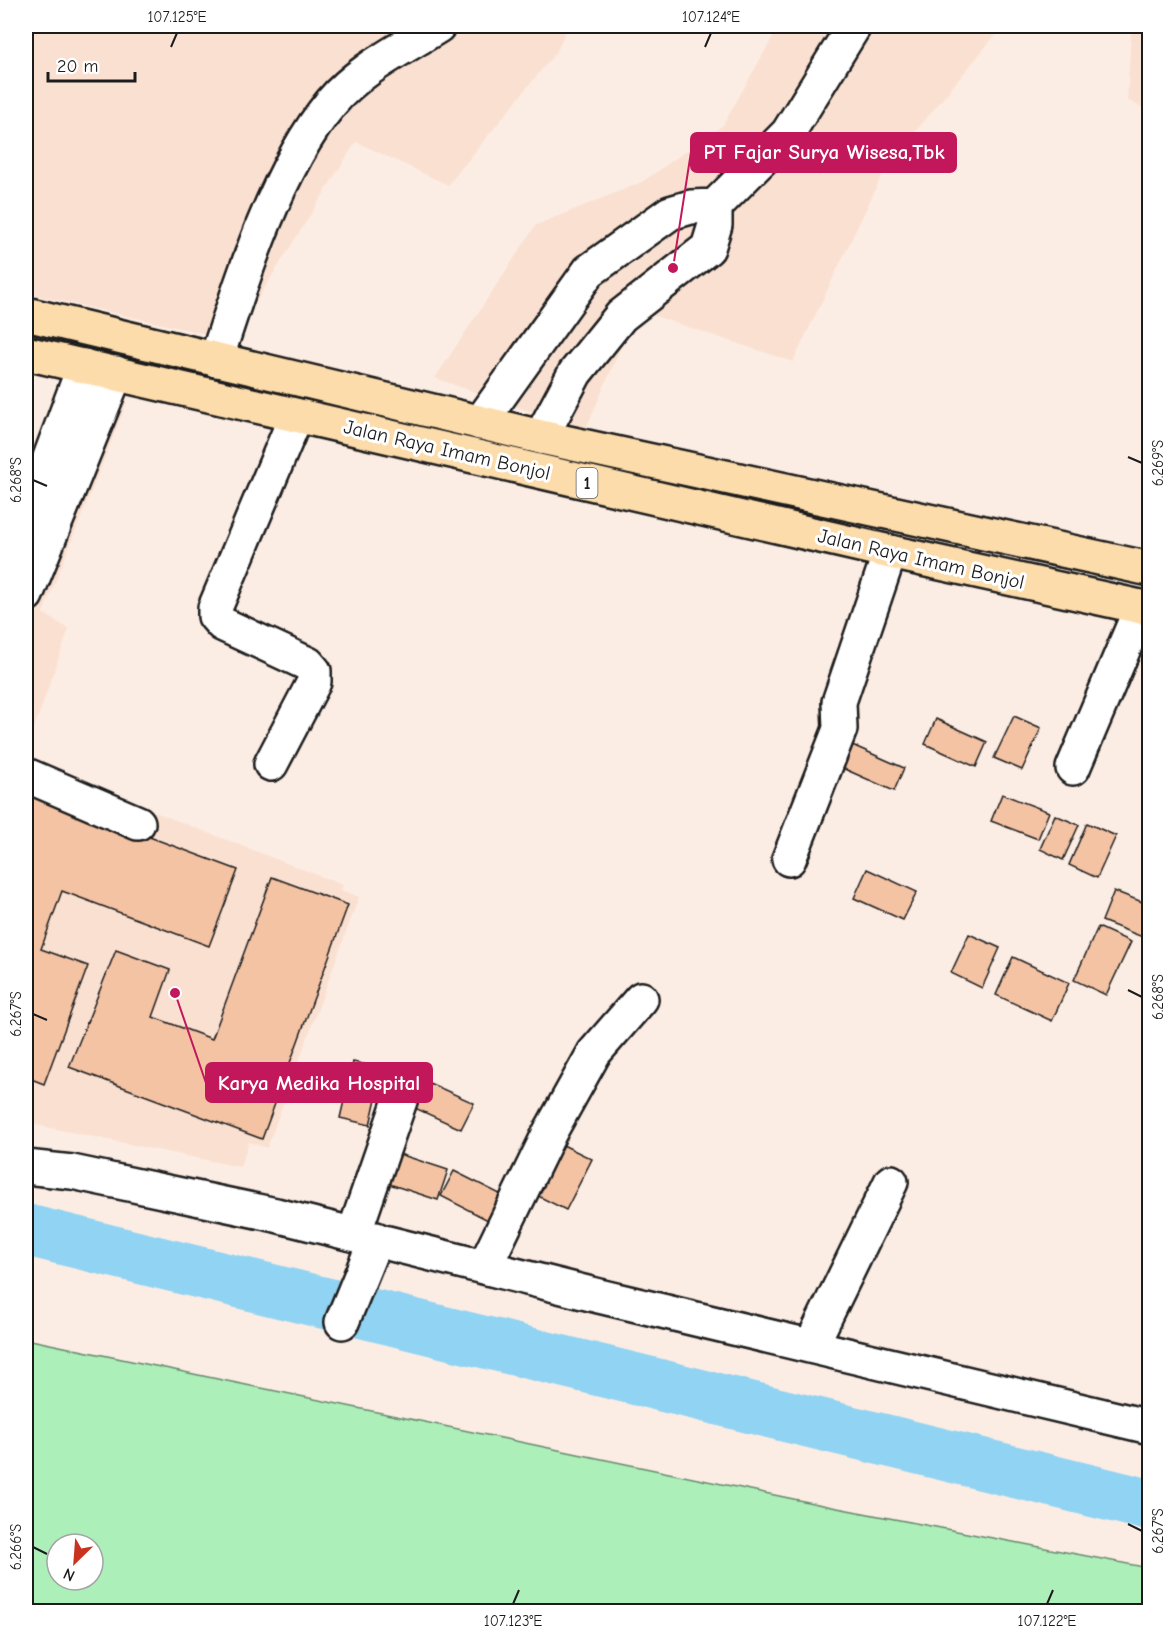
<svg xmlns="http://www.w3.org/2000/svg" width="1175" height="1637" viewBox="0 0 1175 1637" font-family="'Comic Neue',sans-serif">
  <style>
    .built { fill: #fae0d1 }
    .green { fill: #acefb9; stroke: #64866a; stroke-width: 1.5; fill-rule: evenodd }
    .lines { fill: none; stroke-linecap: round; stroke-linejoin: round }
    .river { stroke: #91d3f2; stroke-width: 52 }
    .building { fill: #f4c3a4; stroke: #1c1c1c; stroke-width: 1.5 }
    .minor-casing { stroke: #1c1c1c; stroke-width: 38 }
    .highway-casing { stroke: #1c1c1c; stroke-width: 38 }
    .minor { stroke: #fff; stroke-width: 33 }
    .highway { stroke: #fddcac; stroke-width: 33 }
    .ticks { fill: none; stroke: #1c1c1c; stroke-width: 2 }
    .labels { text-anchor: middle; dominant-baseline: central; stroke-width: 6; stroke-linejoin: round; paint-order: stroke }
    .shield { fill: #fff; stroke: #606060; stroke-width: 1.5 }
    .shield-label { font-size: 18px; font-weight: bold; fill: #1c1c1c }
    .street-label { font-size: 20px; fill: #1c1c1c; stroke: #fff }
    .leader { fill: none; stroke: #c2185b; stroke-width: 2 }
    .callout-dot { fill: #c2185b; stroke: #fff; stroke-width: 2 }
    .callout { fill: #c2185b; stroke: #c2185b; stroke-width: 2 }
    .callout-label { font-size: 21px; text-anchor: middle; font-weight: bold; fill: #fff }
    .neatline { fill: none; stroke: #1c1c1c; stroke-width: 2 }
    .ticks-label { font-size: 15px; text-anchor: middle; fill: #1c1c1c }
  </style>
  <rect width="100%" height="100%" fill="#fcede4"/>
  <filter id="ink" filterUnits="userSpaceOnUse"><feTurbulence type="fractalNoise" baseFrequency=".0167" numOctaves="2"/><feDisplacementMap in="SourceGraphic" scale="12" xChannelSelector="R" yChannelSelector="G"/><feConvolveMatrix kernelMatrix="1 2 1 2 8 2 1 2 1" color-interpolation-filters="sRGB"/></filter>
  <g filter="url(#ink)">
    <g class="built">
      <polygon points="26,26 568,26 557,51 448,185 356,142 232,340 26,293"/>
      <polygon points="779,26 1003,26 886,167 793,362 637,310 585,431 435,378 536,225 642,182 723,125"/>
      <polygon points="1125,26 1149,26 1149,111 1127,100 1131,31"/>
      <polygon points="63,376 127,402 43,613 69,629 26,751 26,475"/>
      <polygon points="26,762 343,885 341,890 359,897 267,1148 249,1142 240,1167 26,1123"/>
    </g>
    <path class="green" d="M26,1339L832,1507L1149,1568V1611H26ZM57,1544H93V1580H57Z"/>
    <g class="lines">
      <polyline class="river" points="26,1230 1150,1505"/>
    </g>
    <g class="building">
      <polygon points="1014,716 1041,728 1022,770 994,758"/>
      <polygon points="936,719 987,742 976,767 925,744"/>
      <polygon points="850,744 904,768 894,791 840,767"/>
      <polygon points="26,791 238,870 209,946 62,891 41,949 88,966 44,1084 26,1077"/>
      <polygon points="1002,794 1049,812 1038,839 991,821"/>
      <polygon points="1055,815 1079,825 1063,860 1040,849"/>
      <polygon points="1087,823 1116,836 1097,878 1069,865"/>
      <polygon points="867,869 917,892 903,920 854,898"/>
      <polygon points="272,877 348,905 262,1139 69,1067 116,950 170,970 153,1017 212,1039"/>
      <polygon points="1114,891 1150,905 1150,940 1102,921"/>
      <polygon points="1098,927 1131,942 1106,995 1074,980"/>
      <polygon points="969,934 1000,948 982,988 951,973"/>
      <polygon points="1013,957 1069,983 1052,1021 996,995"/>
      <polygon points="353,1062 383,1068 370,1125 340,1118"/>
      <polygon points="418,1078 474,1103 461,1129 406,1104"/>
      <polygon points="563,1145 592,1159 566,1210 538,1196"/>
      <polygon points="387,1150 448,1170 438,1200 377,1180"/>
      <polygon points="454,1171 502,1195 488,1220 441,1196"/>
    </g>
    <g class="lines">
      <defs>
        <g id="minor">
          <path d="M216,360C242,279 277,168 331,103C358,70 402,49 438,26"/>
          <polyline points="480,423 589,271 670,213 691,207 715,206 788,133 854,26"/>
          <polyline points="541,437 575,373 621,316 708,248 715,225 715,206"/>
          <polyline points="26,522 84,366"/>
          <polyline points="26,595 116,373"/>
          <polyline points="271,764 314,682 314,671 308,664 222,624 215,616 215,608 296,416"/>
          <polyline points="1073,768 1141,608"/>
          <polyline points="26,775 138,823"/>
          <polyline points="789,859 840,729 839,702 890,552"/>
          <polyline points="26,1167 72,1172 276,1215 599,1296 1150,1427"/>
          <polyline points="354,1234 404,1089"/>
          <polyline points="485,1266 550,1132 594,1053 641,999"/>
          <polyline points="342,1322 376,1239"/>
          <polyline points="811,1346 891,1182"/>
        </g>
        <g id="highway">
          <polyline points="26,314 541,437 1150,569"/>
          <polyline points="26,353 890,552 1150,609"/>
        </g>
      </defs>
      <use href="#minor" class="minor-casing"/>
      <use href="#highway" class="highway-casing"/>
      <use href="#minor" class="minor"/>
      <use href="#highway" class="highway"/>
    </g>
  </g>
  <path class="ticks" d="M171,47L177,33M705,47L711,33M1128,457L1142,463M33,480L47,486M1128,990L1142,997M33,1014L47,1020M1128,1524L1142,1531M33,1547L47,1554M513,1604L519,1590M1047,1604L1053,1590"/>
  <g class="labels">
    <rect class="shield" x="576.5" y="468" width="21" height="30" rx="4.5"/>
    <g class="shield-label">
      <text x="587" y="483">1</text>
    </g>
    <g class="street-label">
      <text transform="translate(447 450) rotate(13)">Jalan Raya Imam Bonjol</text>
      <text transform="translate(921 559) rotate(13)">Jalan Raya Imam Bonjol</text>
    </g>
  </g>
  <path class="leader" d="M673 268L691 152M175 993L206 1083"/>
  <g class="callout-dot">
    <circle cx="673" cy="268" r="6"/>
    <circle cx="175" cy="993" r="6"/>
  </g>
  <g class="callout">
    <rect x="691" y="133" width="265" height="39" rx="6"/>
    <rect x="206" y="1063" width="226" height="39" rx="6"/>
  </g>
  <g class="callout-label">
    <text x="824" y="159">PT Fajar Surya Wisesa,Tbk</text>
    <text x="319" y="1090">Karya Medika Hospital</text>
  </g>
  <rect width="1175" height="1637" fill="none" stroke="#fff" stroke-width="66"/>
  <g transform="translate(75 1562) rotate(205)"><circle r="28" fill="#ffffff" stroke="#a4a4a4" stroke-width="1.5"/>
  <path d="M0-4.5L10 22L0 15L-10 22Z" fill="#c8321e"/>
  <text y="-9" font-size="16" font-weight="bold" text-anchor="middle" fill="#1c1c1c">N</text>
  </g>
  <path d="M48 72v9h87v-9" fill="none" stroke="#1c1c1c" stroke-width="3"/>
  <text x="57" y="72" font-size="18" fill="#1c1c1c" stroke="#ffffff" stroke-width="4.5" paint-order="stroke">20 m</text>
  <rect x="33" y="33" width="1109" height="1571" class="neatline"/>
  <g class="ticks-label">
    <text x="177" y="22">107.125°E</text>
    <text x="711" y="22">107.124°E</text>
    <text transform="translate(1158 463) rotate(-90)" y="5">6.269°S</text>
    <text transform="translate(16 480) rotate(-90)" y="5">6.268°S</text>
    <text transform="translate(1158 997) rotate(-90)" y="5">6.268°S</text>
    <text transform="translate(16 1014) rotate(-90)" y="5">6.267°S</text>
    <text transform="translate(1158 1531) rotate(-90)" y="5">6.267°S</text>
    <text transform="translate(16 1547) rotate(-90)" y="5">6.266°S</text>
    <text x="513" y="1626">107.123°E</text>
    <text x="1047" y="1626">107.122°E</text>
  </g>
</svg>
